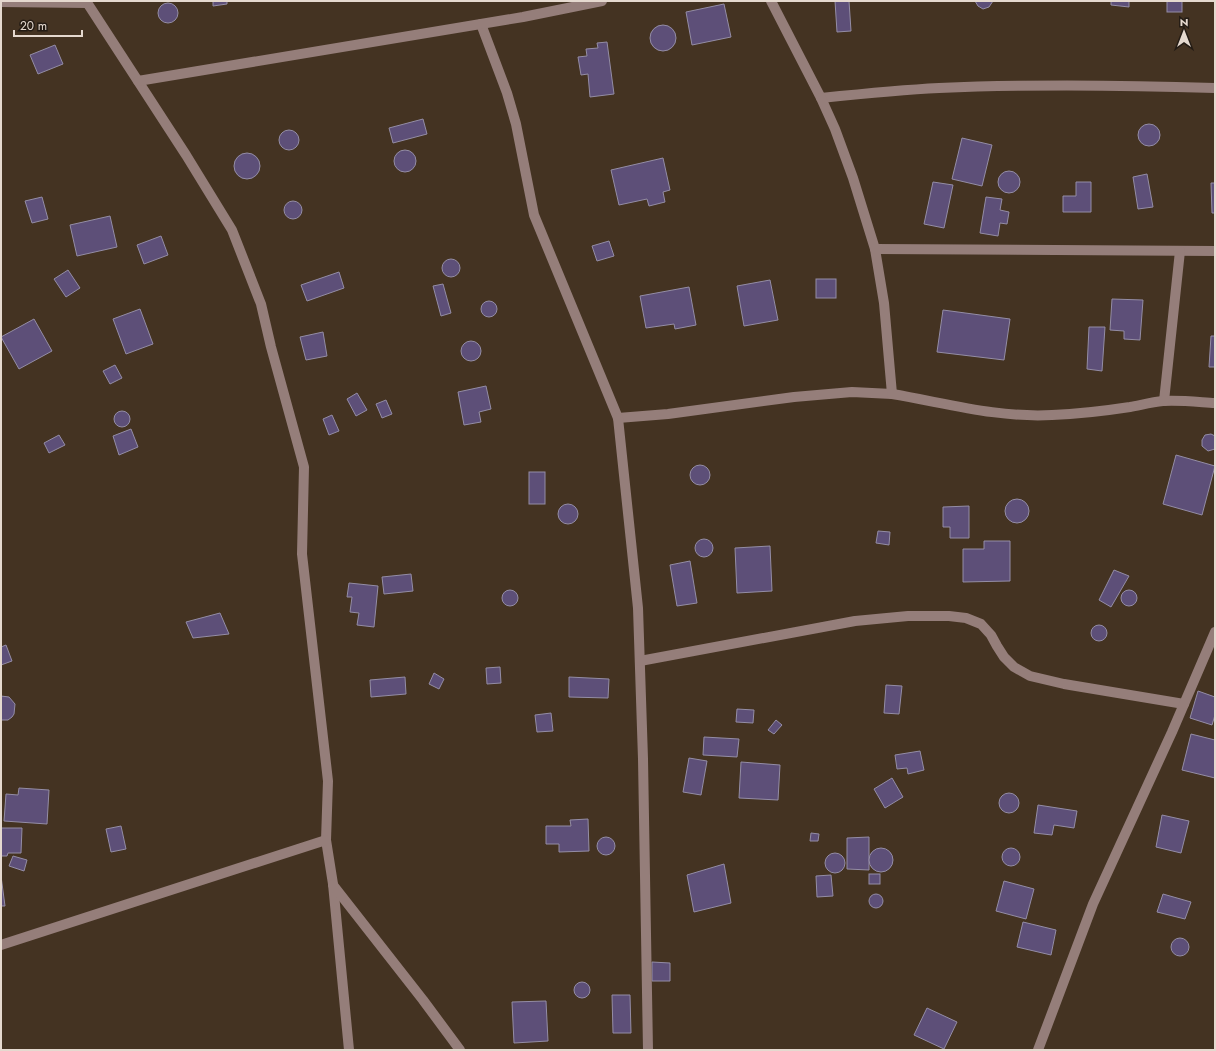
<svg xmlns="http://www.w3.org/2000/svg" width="1216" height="1051" viewBox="0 0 1216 1051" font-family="Jost,sans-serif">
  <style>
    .building { fill: #5d4f78; stroke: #948da5 }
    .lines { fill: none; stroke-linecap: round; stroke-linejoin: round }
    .minor { stroke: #957e7a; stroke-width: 10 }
  </style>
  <rect width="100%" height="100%" fill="#432"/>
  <g class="building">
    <polygon points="213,1 227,1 227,4 213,6"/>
    <polygon points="835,1 849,1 851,31 837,32"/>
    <polygon points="975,1 993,1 989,7 983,9 978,6"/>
    <polygon points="1111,1 1129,1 1129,7 1111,5"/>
    <rect x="1167" y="1" width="15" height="11"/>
    <circle cx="168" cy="13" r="10"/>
    <polygon points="724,4 731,37 692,45 686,12"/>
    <circle cx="663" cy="38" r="13"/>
    <polygon points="607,42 614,94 590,97 588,74 581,75 578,57 587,56 586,49 598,48 597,43"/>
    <polygon points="55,45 63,64 38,74 30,55"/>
    <polygon points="423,119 427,134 393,143 389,128"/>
    <circle cx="1149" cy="135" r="11"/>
    <circle cx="289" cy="140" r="10"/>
    <polygon points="962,138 992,145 982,186 952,179"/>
    <circle cx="405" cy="161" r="11"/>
    <circle cx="247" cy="166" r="13"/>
    <polygon points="663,158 670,190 663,192 665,202 649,206 647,199 619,205 611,170"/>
    <circle cx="1009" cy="182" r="11"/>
    <polygon points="1147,174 1153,207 1138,209 1133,177"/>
    <polygon points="933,182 953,185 944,228 924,224"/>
    <polygon points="1076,182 1091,182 1091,212 1063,212 1063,196 1076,196"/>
    <polygon points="1211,183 1215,183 1215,213 1212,213"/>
    <polygon points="42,197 48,219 32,223 25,201"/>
    <polygon points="986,197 1002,199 1000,210 1009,212 1007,224 1000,223 998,236 980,233"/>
    <circle cx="293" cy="210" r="9"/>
    <polygon points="110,216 117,247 77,256 70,225"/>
    <polygon points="161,236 168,255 144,264 137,245"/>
    <polygon points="609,241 614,256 597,261 592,246"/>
    <circle cx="451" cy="268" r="9"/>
    <polygon points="68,270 80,288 66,297 54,279"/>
    <polygon points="339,272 344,288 307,301 301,285"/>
    <rect x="816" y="279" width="20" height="19"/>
    <polygon points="770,280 778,320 744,326 737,286"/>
    <polygon points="443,284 451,313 441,316 433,286"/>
    <polygon points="689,287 696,325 675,329 674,324 646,328 640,296"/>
    <polygon points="1112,299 1143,300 1140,340 1124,339 1124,331 1110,330"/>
    <circle cx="489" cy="309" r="8"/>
    <polygon points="140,309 153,344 126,354 113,319"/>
    <polygon points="943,310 1010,319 1004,360 937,352"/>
    <polygon points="34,319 52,351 19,369 1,337"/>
    <polygon points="1089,327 1105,327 1102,371 1087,369"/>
    <polygon points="323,332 327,356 306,360 300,337"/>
    <polygon points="1211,336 1215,336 1215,367 1209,367"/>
    <circle cx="471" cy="351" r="10"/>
    <polygon points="115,365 122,378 110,384 103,371"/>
    <polygon points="486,386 491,409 479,412 481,422 464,425 458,392"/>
    <polygon points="357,393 367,410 356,416 347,399"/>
    <polygon points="386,400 392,414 382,418 376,404"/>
    <circle cx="122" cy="419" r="8"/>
    <polygon points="332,415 339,431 329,435 323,419"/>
    <polygon points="131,429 138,447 119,455 113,436"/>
    <polygon points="1211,434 1215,436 1215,449 1208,451 1202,446 1202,440 1205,435"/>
    <polygon points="59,435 65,445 49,453 44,443"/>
    <polygon points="1176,455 1215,466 1202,515 1163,504"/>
    <circle cx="700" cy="475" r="10"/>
    <rect x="529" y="472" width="16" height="32"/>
    <circle cx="1017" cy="511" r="12"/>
    <circle cx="568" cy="514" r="10"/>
    <polygon points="969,506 969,538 950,538 950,527 943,527 943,507"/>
    <polygon points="878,531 890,532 889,545 876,543"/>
    <circle cx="704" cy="548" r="9"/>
    <polygon points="984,541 1010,541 1010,581 963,582 963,549 984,549"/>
    <polygon points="770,546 772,591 737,593 735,548"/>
    <polygon points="690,561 697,603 677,606 670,565"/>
    <polygon points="1114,570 1129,576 1111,607 1099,600"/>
    <polygon points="411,574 413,591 384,594 382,577"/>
    <polygon points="349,583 378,586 374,627 357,625 359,613 350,612 352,597 347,597"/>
    <circle cx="510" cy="598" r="8"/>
    <circle cx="1129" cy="598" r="8"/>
    <polygon points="220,613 229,634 193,638 186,622"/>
    <circle cx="1099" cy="633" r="8"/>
    <polygon points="6,645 12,661 1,665 1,647"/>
    <polygon points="500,667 501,683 487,684 486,668"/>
    <polygon points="434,673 444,679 439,689 429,684"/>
    <polygon points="405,677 406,694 371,697 370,680"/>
    <polygon points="569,677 609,679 608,698 569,697"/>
    <polygon points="886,685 902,686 899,714 884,713"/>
    <polygon points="1198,691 1215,697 1215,715 1212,725 1190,718"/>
    <polygon points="1,696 9,697 15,704 14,714 12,717 8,720 1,720"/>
    <polygon points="737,709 754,710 753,723 736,722"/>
    <polygon points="551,713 553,731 537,732 535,715"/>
    <polygon points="776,720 782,725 774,734 768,730"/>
    <polygon points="1191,734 1215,740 1215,778 1182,770"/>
    <polygon points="704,737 739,739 737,757 703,755"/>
    <polygon points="920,751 924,770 908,774 907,768 897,769 895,755"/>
    <polygon points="689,758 707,761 701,795 683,792"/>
    <polygon points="741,762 780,765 778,800 739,798"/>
    <polygon points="892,778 903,797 885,808 874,789"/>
    <polygon points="19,788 49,790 47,824 4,821 6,794 18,795"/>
    <circle cx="1009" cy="803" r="10"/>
    <polygon points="1038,805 1077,811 1074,828 1054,825 1052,835 1034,833"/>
    <polygon points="1162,815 1189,821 1181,853 1156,847"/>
    <polygon points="588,819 589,851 559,852 559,844 546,844 546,826 571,826 570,820"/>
    <polygon points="121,826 126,849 111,852 106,829"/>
    <polygon points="1,828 22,828 21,853 8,853 7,856 1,856 1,860"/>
    <polygon points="811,833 819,834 818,841 810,841"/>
    <polygon points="869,837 869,870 847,869 847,838"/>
    <circle cx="606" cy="846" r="9"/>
    <circle cx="1011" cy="857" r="9"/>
    <circle cx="881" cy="860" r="12"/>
    <circle cx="835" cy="863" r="10"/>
    <polygon points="13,856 27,860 24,871 9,866"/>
    <polygon points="724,864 731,903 694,912 687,875"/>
    <rect x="869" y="874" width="11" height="10"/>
    <polygon points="831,875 833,896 817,897 816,876"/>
    <polygon points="1,876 5,906 1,906"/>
    <polygon points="1004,881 1034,889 1026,919 996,911"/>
    <circle cx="876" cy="901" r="7"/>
    <polygon points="1163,894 1191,902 1185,919 1157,912"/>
    <polygon points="1023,922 1056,930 1051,955 1017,947"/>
    <circle cx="1180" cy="947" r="9"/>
    <polygon points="652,962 670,963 670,981 652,981"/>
    <circle cx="582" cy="990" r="8"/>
    <polygon points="612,995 630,995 631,1033 613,1033"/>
    <polygon points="546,1001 548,1041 514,1043 512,1002"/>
    <polygon points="927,1008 957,1022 944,1049 914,1035"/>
  </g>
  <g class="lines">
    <g class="minor">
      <polyline points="86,1 186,155 232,230 261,304 271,347 304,467 302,554 328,781 326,840 333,884 349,1050"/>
      <path d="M771,1L821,98C860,94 899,90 939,88C1031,84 1123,85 1215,88"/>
      <polyline points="1,2 87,3"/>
      <polyline points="481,24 507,93 516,124 534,215 618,418 668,414 794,397 852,392 892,394 884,303 875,249 853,178 835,129 821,98"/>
      <polyline points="138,81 523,17 602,1"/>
      <polyline points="875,249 1215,251"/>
      <path d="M892,394C946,403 997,418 1052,415C1078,414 1104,411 1130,407C1141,405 1152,402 1163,401C1180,400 1198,402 1215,403"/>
      <polyline points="1164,401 1180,251"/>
      <polyline points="618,418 638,608 643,759 648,1050"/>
      <polyline points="640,661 855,621 908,616 949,616 966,618 981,624 991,635 997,646 1004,657 1014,667 1030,676 1064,684 1184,704"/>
      <polyline points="333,885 423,1000 460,1050"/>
      <polyline points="1,945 326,840"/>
      <polyline points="1038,1050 1093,904 1172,732 1215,632"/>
    </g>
  </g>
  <rect width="1216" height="1051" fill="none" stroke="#e5d9cf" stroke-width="4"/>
  <g transform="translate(1184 32)" stroke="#241c15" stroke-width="3" paint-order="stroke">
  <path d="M0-3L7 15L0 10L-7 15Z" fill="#e5d9cf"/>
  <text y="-6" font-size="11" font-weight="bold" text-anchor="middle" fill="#e5d9cf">N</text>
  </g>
  <path d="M14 30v6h68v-6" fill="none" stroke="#e5d9cf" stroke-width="2"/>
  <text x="20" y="30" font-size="12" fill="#e5d9cf" stroke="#241c15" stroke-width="3" paint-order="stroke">20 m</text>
</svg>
